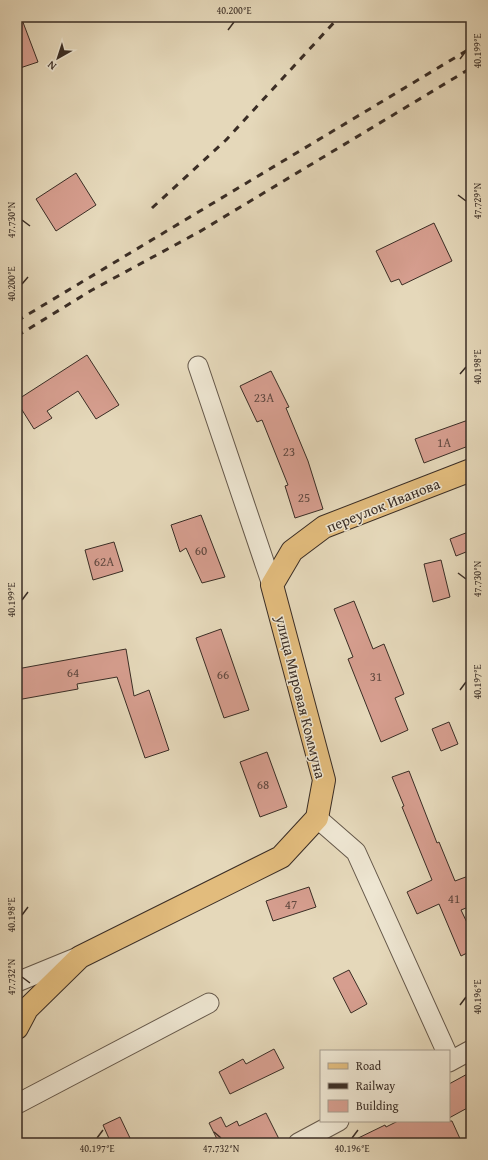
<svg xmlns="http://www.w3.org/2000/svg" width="488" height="1160" viewBox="0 0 488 1160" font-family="'Gentium Book Plus',serif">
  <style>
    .building { fill: #d69e8f; stroke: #3a2d25 }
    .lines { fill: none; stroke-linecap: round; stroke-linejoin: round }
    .minor-casing { stroke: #65584a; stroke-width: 21 }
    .major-casing { stroke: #3a2d25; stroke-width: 24 }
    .minor { stroke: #eee6d2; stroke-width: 19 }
    .major { stroke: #e2bc7d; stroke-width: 22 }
    .rail { stroke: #3a2d25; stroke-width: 3; stroke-dasharray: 7 7; stroke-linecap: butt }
    .ticks { fill: none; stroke: #3a2d25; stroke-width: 1.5 }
    .labels { text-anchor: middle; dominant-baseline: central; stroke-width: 3; stroke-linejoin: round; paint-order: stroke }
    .number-label { font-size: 13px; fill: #614940 }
    .street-label { font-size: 15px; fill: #3a2d25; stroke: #eee6d2 }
    .neatline { fill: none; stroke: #3a2d25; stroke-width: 1.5 }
    .ticks-label { font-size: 10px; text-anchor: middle; fill: #3a2d25 }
  </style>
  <rect width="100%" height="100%" fill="#e5d8ba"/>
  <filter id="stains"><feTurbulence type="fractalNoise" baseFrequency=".005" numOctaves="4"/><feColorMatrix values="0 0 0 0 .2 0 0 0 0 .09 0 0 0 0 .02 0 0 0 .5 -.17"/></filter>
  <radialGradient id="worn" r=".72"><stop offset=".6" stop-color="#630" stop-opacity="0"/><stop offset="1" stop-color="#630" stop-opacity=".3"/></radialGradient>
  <g class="building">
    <polygon points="17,17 21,17 38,62 17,69"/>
    <polygon points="76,173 96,205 56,231 36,199"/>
    <polygon points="434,223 452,261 402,285 399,279 391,282 376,251"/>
    <polygon points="87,355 119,405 96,419 78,391 47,411 52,418 34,429 17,402 17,400"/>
    <polygon points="271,371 289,407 286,408 308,461 323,509 295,518 285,486 288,485 262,420 257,422 240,386"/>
    <polygon points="471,419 471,445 424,463 415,439"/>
    <polygon points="201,515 225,577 202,583 186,548 180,552 171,525"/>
    <polygon points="471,531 471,550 456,556 450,539"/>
    <polygon points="114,542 123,571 93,580 85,550"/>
    <polygon points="441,560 450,597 433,602 424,564"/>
    <polygon points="354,601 373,649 384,644 404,694 395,698 408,730 381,742 348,659 353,657 334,609"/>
    <polygon points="221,629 249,710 224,718 196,638"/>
    <polygon points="126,649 134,696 149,690 169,750 145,758 117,677 77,684 78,689 17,700 17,669"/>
    <polygon points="449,722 458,744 441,751 432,729"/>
    <polygon points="267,752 287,807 260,817 240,762"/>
    <polygon points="409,771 437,843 439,842 455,881 471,875 471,906 461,910 471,931 471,951 461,956 439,904 417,914 407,892 432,880 402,807 404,806 392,777"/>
    <polygon points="309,887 316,907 273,921 266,901"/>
    <polygon points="349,970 367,1004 351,1013 333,978"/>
    <polygon points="274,1049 284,1068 230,1094 219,1072 243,1059 246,1064"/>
    <polygon points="471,1072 471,1106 449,1118 449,1084"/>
    <polygon points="266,1113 279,1139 270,1143 219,1143 209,1123 221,1117 226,1127 237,1121 239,1126"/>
    <polygon points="120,1117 130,1138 120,1143 111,1143 103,1125"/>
    <polygon points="398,1121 452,1121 462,1143 348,1143 385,1125 386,1127"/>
  </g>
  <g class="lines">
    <defs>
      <g id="minor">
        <polyline points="198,366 272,585"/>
        <polyline points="317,818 356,852 446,1051"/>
        <polyline points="17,982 78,957"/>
        <polyline points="449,1062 471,1050"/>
        <polyline points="17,1104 209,1003"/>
        <polyline points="298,1143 339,1121"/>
      </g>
      <polyline id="major" points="17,1028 27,1009 80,957 281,857 317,818 324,780 272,585 292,551 324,527 471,470"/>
    </defs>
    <use href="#minor" class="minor-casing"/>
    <use href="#major" class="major-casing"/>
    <use href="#minor" class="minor"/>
    <use href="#major" class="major"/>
    <g class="rail">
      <polyline points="152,208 226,140 339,17"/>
      <polyline points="17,321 471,48"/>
      <polyline points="17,336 92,290 199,232 471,68"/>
    </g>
  </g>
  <path class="ticks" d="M228,30L234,22M460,59L466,51M458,195L466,201M22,220L30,226M22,284L28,277M460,374L466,367M458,573L466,579M22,600L28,592M460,690L466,682M22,915L28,907M22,977L30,983M460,1005L466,997M214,1132L221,1138M97,1138L103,1130M352,1138L358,1130"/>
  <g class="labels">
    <g class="number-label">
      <text x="264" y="397">23А</text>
      <text x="444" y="442">1А</text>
      <text x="289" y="451">23</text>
      <text x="304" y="497">25</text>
      <text x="201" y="550">60</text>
      <text x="104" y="561">62А</text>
      <text x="73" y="672">64</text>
      <text x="223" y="674">66</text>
      <text x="376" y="676">31</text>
      <text x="263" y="784">68</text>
      <text x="454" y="898">41</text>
      <text x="291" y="904">47</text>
    </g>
    <g class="street-label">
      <text transform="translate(383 505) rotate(-22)">переулок Иванова</text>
      <text transform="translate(301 697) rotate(76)">улица Мировая Коммуна</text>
    </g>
  </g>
  <rect width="488" height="1160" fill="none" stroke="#e5d8ba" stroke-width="44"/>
  <rect x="320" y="1050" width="130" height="72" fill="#eee6d2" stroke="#a69c8d"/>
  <rect x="328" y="1063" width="20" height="6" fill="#e2bc7d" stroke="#a69c8d"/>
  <text x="356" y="1070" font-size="12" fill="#3a2d25">Road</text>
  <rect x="328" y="1083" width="20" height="6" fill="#3a2d25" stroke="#a69c8d"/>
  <text x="356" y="1090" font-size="12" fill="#3a2d25">Railway</text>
  <rect x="328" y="1100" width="20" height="12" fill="#d69e8f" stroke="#a69c8d"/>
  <text x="356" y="1110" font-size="12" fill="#3a2d25">Building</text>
  <g transform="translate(58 58) rotate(219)" stroke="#eee6d2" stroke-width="3" paint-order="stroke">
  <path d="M0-3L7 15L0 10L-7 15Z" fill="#3a2d25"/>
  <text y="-6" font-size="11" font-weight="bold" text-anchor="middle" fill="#3a2d25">N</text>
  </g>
  <rect x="22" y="22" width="444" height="1116" class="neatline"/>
  <g class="ticks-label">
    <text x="234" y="14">40.200°E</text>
    <text transform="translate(477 51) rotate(-90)" y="4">40.199°E</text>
    <text transform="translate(477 201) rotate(-90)" y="4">47.729°N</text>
    <text transform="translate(11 220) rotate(-90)" y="4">47.730°N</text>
    <text transform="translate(11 284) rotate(-90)" y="4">40.200°E</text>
    <text transform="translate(477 367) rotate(-90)" y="4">40.198°E</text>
    <text transform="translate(477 579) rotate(-90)" y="4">47.730°N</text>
    <text transform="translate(11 600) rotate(-90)" y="4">40.199°E</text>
    <text transform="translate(477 682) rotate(-90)" y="4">40.197°E</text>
    <text transform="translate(11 915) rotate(-90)" y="4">40.198°E</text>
    <text transform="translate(11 977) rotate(-90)" y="4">47.732°N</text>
    <text transform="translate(477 997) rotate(-90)" y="4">40.196°E</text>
    <text x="97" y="1152">40.197°E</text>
    <text x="221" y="1152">47.732°N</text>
    <text x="352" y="1152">40.196°E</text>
  </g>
  <rect width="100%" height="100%" filter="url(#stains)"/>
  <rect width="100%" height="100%" fill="url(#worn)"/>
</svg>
